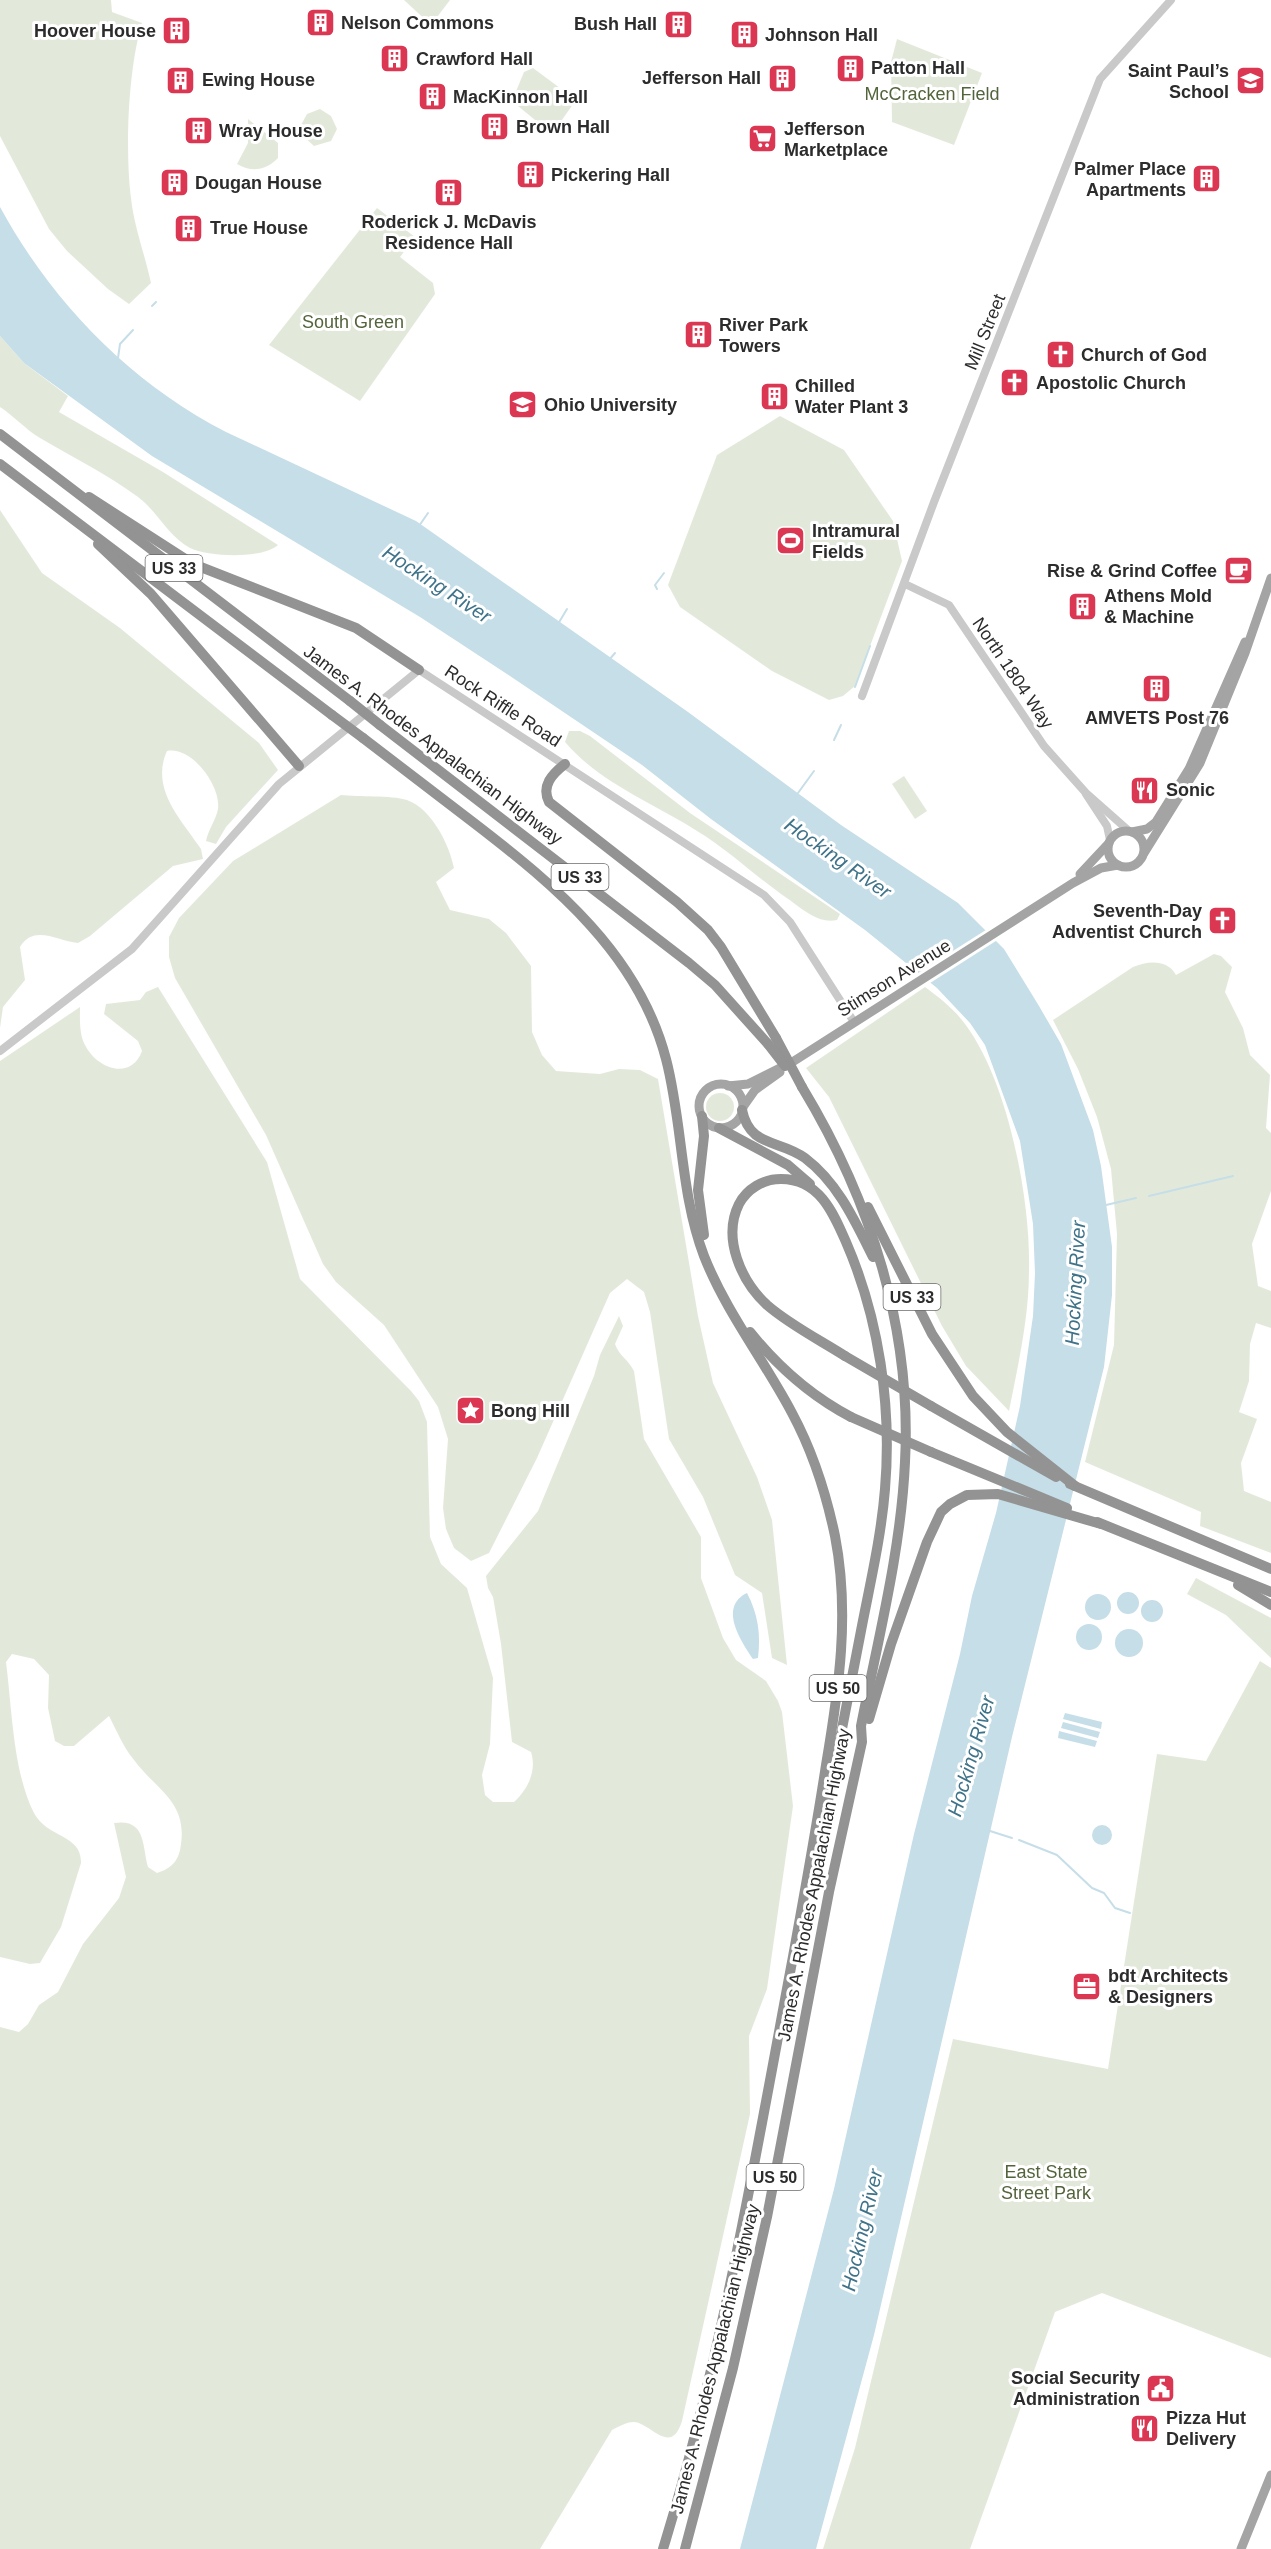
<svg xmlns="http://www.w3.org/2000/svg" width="1271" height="2549" viewBox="0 0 1271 2549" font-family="Arial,sans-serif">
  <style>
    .green { fill: #e3e9da }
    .water { fill: #c6dee8 }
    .pier { fill: #fff }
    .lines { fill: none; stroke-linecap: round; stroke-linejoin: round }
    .stream { stroke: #c6dee8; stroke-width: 2 }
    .minor { stroke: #c9c9c9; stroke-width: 8 }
    .major { stroke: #a4a4a4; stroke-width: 9 }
    .highway { stroke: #939393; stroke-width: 10 }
    .highway-bridge { stroke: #939393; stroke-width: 10 }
    .labels { text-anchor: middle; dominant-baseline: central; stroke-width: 6; stroke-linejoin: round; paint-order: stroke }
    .shield { fill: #fff; stroke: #6b6b6b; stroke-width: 1.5 }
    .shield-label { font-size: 16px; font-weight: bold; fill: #2c2c2c }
    .poi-label { font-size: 18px; font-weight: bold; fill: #2c2c2c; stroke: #fff; text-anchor: start }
    .park-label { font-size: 18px; fill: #53643c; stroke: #fff }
    .street-label { font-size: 18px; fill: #2c2c2c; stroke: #fff }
    .water-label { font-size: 20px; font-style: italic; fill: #3f7389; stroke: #fff }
  </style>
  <rect width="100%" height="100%" fill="#fff"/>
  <g class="green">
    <path d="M0,0H111L112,12L142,23C128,70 125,149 131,198C134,226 145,255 151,283L129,304L108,289L67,251L49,229L0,136Z"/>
    <polygon points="404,0 450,0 431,25"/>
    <polygon points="897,39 982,73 954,145 892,122 891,62"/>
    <polygon points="533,68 576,100 552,134 512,101 524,72"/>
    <polygon points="320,109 331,116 337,129 331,141 314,146 302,135 301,125 307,114"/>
    <path d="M248,119L278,143V158C267,170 252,173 237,164L248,143Z"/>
    <polygon points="377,208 415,237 400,257 433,283 435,294 360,401 269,345"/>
    <path d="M0,336L24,363L68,396L59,412L163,472L278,545C263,559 208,557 190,548C168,536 157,511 138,497C107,474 72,457 40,438C25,429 14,416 0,407Z"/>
    <polygon points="780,416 844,450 893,521 902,561 855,686 843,696 829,700 772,671 680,607 668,585 717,455"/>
    <path d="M0,510L42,573L120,628L259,743L278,770L226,827L216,844L206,841C208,830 216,820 218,809C221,786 192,746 167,751C150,789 181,819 201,849L203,859L173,866L90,936L78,943C57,941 34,924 20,947L25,980L3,1007L0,1028Z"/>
    <path d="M569,731H580L590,736L690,813L840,914L837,920C817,925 798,905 781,894C753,874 727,849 697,831C652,802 601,784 565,742Z"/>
    <polygon points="904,776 927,811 915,819 892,784"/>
    <path d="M341,795C359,797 391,795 407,800C432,809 449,844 454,868L436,882L450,910L489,919L506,933L531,966L532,1032L542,1055L556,1071L600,1074L619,1069L640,1070L658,1079L698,1316L713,1383L757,1477L772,1520L787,1665L772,1658L762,1593L735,1575L703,1497L669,1439L650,1312L644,1292L627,1279L610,1293L537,1458L489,1553L471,1561L454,1548L446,1529L443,1508L448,1439L438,1407L384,1325L336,1282L323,1264L266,1135L175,978L169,957V937L179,918L233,861Z"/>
    <path d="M1214,954L1221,956L1232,967L1225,992L1243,1028L1250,1055L1270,1075L1266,1128L1271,1133V1191L1252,1244L1258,1286L1271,1291V1328L1256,1323L1250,1344L1249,1381L1239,1412L1257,1419L1241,1463L1244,1491L1271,1502V1553L1200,1526L1201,1512L1085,1462L1114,1345L1117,1234L1111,1169L1097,1117L1078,1069L1053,1020L1133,967C1148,961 1167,959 1176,975Z"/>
    <path d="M158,987L267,1162L300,1279L411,1391L419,1401L427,1422L430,1537L441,1564L467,1588L493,1678L490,1744L482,1775L485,1795L493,1802H514C528,1789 537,1771 531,1752L512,1742L501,1644L493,1597L488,1588L486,1576L538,1511L594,1376L600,1355L619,1316L623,1326L615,1344C619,1356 628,1359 634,1371L644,1439L701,1537V1578L723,1638L736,1660L766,1681L778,1701L782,1712L793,1806L767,1989L749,2036L750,2114L682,2421C671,2457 651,2423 634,2422C626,2422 618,2427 612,2430L540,2549H0V2027L19,2032L28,2024L39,2005L58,1992L83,1944L119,1898L126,1877L114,1823C146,1818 142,1845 148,1867L157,1873C172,1868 179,1861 181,1844C187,1801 156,1790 134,1760C123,1747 117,1731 109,1716L74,1746H64L55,1741L48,1708L49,1675L34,1659L12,1654L6,1662C12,1708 13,1772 34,1813C47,1838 82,1834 81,1863L61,1927L40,1963L30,1964L0,1957V1061L80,1007C80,1019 79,1034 85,1045C97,1069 131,1081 142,1051L138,1041L104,1014L106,1004L140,1000L146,992Z"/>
    <path d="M925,987C940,998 954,1009 965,1024C1008,1081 1031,1200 1029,1271C1029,1318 1018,1365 1009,1411L966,1366L942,1326L829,1097L806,1068Z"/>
    <circle cx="720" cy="1107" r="14"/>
    <polygon points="1196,1578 1271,1618 1271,1658 1226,1615 1187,1594"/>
    <polygon points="1260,1661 1271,1668 1271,2358 1102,2293 1055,2312 970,2549 823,2549 855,2448 953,2039 1108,2069 1157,1754 1206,1761"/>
  </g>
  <g class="water">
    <path d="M0,207C52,302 129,382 226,432L416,521L688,712L841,825L958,903L1004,949L1039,1006L1061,1044L1093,1130L1101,1166L1112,1247V1295L1104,1367L1012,1737L874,2335L816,2549H740L834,2189L914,1834L960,1654L972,1596L996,1513L1020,1406L1033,1316L1035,1273L1033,1224L1020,1141L985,1045L970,1023L937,988L865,930L711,819L642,765L510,676L420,617L152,456L24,363L0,336Z"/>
    <circle cx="1128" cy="1603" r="11"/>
    <path d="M747,1593C758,1614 761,1634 758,1658L753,1659C741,1641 718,1607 747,1593Z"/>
    <circle cx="1098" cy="1607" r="13"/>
    <circle cx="1152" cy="1611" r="11"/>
    <circle cx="1089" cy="1637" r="13"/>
    <circle cx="1129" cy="1643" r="14"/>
    <polygon points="1065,1713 1102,1722 1101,1729 1063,1719"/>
    <polygon points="1063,1722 1100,1732 1098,1738 1061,1728"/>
    <polygon points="1059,1731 1097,1741 1095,1747 1058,1738"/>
    <circle cx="1102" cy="1835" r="10"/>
  </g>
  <polygon class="pier" points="989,928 999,939 927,985 915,975"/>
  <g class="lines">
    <g class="stream">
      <polyline points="152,306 156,302"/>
      <polyline points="118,358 120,344 133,330"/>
      <polyline points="419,526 428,513"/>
      <polyline points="657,589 655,585 664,573"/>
      <polyline points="558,624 567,609"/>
      <polyline points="609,660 615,653"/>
      <polyline points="855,687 870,646"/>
      <polyline points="834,740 841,725"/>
      <polyline points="798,793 814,771"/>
      <polyline points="1149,1196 1233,1176"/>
      <polyline points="1106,1205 1136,1198"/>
      <polyline points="990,1831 1012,1838"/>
      <polyline points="1019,1840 1057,1855 1092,1888 1104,1893 1115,1908 1130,1913"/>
    </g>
    <g class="minor">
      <polyline points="905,584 949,605 1044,746 1086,793 1129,831"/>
      <polyline points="862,696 934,502 1100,79 1171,0"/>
      <polyline points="1086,794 1107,826 1110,840"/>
      <polyline points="0,1051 132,949 279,784 419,670 764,895 790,922 854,1022"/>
    </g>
    <g class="major">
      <circle cx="1126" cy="849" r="18"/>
      <polyline points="1132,832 1147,829 1156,822 1189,769 1245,642"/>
      <polyline points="1144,853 1200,763 1245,653 1271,578"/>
      <polyline points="1080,874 1109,843"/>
      <circle cx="721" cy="1106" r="22"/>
      <polyline points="728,1086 748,1084 794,1061 1073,883 1101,868 1118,865"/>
      <polyline points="743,1107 755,1090 780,1072"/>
      <polyline points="1241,2549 1271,2475"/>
    </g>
    <g class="highway">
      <polyline points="0,434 350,701"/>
      <polyline points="0,464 332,715"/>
      <polyline points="89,497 193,564 356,628 419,670"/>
      <polyline points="98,544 151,594 299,766"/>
      <polyline points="380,725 689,963 715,985 768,1044"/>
      <path d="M363,738C400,766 437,795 474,823C556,886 639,955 666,1059C683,1124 680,1193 704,1256C726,1312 764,1360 792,1413C813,1452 826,1493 835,1536C850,1613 839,1688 826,1765C816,1831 804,1896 792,1962C755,2159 722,2357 663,2549"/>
      <path d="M565,764C552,774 541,786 549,802L677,902L708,930L721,947L776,1038"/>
      <path d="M742,1110C750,1148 779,1139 805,1158C838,1183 855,1221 873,1257"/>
      <polyline points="702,1116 704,1136 698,1190 704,1235"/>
      <polyline points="719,1128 788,1165 810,1184"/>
      <polyline points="868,1207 932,1334 973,1396 1007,1432 1075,1486"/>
      <path d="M750,1332C779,1368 811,1396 851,1417"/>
      <polyline points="931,1406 1056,1477"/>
      <polyline points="931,1452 1067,1508"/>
      <polyline points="1070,1484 1271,1569"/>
      <polyline points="1097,1522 1271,1592"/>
      <polyline points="1238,1585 1271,1605"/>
      <polyline points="869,1719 891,1644 927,1542 941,1512 950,1504 967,1495 998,1494 1101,1524"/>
      <path d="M827,1806C838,1750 849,1693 860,1636C869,1588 881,1539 885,1489C892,1406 879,1318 846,1242C833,1212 819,1179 781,1179C763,1179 747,1189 739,1204C722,1238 741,1281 767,1305C790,1325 820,1340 845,1356"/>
      <path d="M685,2549L733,2368L767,2217L829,1892L862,1742L861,1726C878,1639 901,1551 905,1462C912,1329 871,1201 802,1087"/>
    </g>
    <g class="highway-bridge">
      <polyline points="350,701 380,725"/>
      <polyline points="332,715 363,738"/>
      <polyline points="776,1038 802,1087"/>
      <polyline points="768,1044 785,1066"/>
      <polyline points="845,1356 931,1406"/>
      <polyline points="851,1417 931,1452"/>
    </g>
  </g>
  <defs>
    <symbol id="building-square" viewBox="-11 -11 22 22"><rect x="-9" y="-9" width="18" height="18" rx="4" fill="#db3652" stroke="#fff"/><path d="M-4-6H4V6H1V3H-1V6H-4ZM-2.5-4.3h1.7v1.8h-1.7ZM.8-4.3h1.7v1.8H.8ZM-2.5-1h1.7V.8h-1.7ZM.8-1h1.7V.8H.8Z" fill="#fff"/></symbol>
    <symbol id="school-square" viewBox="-11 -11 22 22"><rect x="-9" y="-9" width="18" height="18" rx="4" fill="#db3652" stroke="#fff"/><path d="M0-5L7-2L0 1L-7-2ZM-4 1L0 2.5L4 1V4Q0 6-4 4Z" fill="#fff"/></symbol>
    <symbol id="supermarket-square" viewBox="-11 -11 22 22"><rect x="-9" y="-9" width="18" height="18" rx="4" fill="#db3652" stroke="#fff"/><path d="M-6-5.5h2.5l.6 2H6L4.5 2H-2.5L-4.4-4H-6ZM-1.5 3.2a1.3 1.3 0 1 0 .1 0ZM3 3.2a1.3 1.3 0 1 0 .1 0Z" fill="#fff"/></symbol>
    <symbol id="church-square" viewBox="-11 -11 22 22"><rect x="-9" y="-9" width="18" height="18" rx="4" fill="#db3652" stroke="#fff"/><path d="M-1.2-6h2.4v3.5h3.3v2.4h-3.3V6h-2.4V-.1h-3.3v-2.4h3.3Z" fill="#fff"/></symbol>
    <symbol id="university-square" viewBox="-11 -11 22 22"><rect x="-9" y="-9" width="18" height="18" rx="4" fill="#db3652" stroke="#fff"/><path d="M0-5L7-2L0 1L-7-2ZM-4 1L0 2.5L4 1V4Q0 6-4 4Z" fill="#fff"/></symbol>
    <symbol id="stadium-square" viewBox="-11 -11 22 22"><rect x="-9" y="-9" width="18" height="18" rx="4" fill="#db3652" stroke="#fff"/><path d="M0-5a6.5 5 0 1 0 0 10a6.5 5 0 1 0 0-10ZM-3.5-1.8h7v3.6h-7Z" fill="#fff"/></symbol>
    <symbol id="cafe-square" viewBox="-11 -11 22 22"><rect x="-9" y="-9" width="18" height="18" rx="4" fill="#db3652" stroke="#fff"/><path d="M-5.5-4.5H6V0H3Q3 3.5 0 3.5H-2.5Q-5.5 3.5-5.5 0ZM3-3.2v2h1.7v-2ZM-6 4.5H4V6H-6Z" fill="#fff"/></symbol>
    <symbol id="restaurant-square" viewBox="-11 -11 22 22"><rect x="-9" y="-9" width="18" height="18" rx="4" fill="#db3652" stroke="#fff"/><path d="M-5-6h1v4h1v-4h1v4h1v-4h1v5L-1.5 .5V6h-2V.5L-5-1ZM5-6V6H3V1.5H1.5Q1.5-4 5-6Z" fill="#fff"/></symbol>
    <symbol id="sight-square" viewBox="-11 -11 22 22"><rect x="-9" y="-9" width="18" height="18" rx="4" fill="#db3652" stroke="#fff"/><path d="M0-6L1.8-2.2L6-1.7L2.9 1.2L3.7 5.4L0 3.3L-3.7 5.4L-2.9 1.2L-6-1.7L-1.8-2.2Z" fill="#fff"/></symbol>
    <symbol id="office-square" viewBox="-11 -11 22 22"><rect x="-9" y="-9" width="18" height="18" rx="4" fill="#db3652" stroke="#fff"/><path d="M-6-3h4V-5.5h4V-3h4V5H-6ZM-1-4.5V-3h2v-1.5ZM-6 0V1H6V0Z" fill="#fff"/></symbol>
    <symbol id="civic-square" viewBox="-11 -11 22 22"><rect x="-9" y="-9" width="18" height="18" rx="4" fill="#db3652" stroke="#fff"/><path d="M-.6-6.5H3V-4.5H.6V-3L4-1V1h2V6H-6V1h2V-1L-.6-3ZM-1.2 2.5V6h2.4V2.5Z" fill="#fff"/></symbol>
  </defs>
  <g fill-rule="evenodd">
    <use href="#building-square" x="304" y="6" width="33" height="33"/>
    <use href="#building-square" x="662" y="8" width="33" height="33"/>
    <use href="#building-square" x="160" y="14" width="33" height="33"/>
    <use href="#building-square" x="728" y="18" width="33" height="33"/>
    <use href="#building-square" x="378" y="42" width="33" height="33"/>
    <use href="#building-square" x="834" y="52" width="33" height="33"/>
    <use href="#building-square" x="766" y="62" width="33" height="33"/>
    <use href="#building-square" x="164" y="64" width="33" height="33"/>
    <use href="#school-square" x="1234" y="64" width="33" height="33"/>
    <use href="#building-square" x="416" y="80" width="33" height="33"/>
    <use href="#building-square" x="478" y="110" width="33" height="33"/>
    <use href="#building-square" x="182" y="114" width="33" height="33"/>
    <use href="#supermarket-square" x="746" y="122" width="33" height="33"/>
    <use href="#building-square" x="514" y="158" width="33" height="33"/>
    <use href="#building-square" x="1190" y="162" width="33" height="33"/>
    <use href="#building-square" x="158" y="166" width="33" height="33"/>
    <use href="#building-square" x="432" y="176" width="33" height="33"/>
    <use href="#building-square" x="172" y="212" width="33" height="33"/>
    <use href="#building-square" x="682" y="318" width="33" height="33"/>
    <use href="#church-square" x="1044" y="338" width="33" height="33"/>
    <use href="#church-square" x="998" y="366" width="33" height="33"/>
    <use href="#building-square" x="758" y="380" width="33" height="33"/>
    <use href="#university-square" x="506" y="388" width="33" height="33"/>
    <use href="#stadium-square" x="774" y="524" width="33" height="33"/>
    <use href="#cafe-square" x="1222" y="554" width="33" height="33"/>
    <use href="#building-square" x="1066" y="590" width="33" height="33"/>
    <use href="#building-square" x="1140" y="672" width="33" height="33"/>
    <use href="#restaurant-square" x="1128" y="774" width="33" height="33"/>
    <use href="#church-square" x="1206" y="904" width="33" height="33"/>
    <use href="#sight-square" x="454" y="1394" width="33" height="33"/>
    <use href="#office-square" x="1070" y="1970" width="33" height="33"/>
    <use href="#civic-square" x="1144" y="2372" width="33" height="33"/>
    <use href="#restaurant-square" x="1128" y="2412" width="33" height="33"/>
  </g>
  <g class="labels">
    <g class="shield">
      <rect x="145.5" y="555" width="57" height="26" rx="4.5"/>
      <rect x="551.5" y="864" width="57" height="26" rx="4.5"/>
      <rect x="883.5" y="1284" width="57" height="26" rx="4.5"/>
      <rect x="809.5" y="1675" width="57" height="26" rx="4.5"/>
      <rect x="746.5" y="2164" width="57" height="26" rx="4.5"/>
    </g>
    <g class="shield-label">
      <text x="174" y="568">US 33</text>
      <text x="580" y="877">US 33</text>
      <text x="912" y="1297">US 33</text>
      <text x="838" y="1688">US 50</text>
      <text x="775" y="2177">US 50</text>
    </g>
    <g class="poi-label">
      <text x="341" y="23">Nelson Commons</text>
      <text x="657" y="24" text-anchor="end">Bush Hall</text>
      <text x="156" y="31" text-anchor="end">Hoover House</text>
      <text x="765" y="35">Johnson Hall</text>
      <text x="416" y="59">Crawford Hall</text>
      <text x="871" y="68">Patton Hall</text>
      <text x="1229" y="71" text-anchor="end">Saint Paul’s<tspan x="1229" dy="21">School</tspan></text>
      <text x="761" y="78" text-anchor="end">Jefferson Hall</text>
      <text x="202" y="80">Ewing House</text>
      <text x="453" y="97">MacKinnon Hall</text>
      <text x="516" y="127">Brown Hall</text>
      <text x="784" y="129">Jefferson<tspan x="784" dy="21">Marketplace</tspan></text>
      <text x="219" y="131">Wray House</text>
      <text x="1186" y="169" text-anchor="end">Palmer Place<tspan x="1186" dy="21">Apartments</tspan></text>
      <text x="551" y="175">Pickering Hall</text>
      <text x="195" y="183">Dougan House</text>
      <text x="449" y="222" text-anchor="middle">Roderick J. McDavis<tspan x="449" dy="21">Residence Hall</tspan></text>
      <text x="210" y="228">True House</text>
      <text x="719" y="325">River Park<tspan x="719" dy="21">Towers</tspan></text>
      <text x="1081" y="355">Church of God</text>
      <text x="1036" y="383">Apostolic Church</text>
      <text x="795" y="386">Chilled<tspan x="795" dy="21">Water Plant 3</tspan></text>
      <text x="544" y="405">Ohio University</text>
      <text x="812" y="531">Intramural<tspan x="812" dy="21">Fields</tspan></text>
      <text x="1217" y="571" text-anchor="end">Rise &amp; Grind Coffee</text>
      <text x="1104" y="596">Athens Mold<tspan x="1104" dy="21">&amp; Machine</tspan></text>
      <text x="1157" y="718" text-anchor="middle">AMVETS Post 76</text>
      <text x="1166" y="790">Sonic</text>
      <text x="1202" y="911" text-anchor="end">Seventh-Day<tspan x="1202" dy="21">Adventist Church</tspan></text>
      <text x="491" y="1411">Bong Hill</text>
      <text x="1108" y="1976">bdt Architects<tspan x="1108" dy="21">&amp; Designers</tspan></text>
      <text x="1140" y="2378" text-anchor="end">Social Security<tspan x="1140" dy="21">Administration</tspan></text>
      <text x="1166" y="2418">Pizza Hut<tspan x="1166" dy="21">Delivery</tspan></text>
    </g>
    <g class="park-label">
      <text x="932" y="94">McCracken Field</text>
      <text x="353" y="322">South Green</text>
      <text x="1046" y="2172">East State<tspan x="1046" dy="21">Street Park</tspan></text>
    </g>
    <g class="street-label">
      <text transform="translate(985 332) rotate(-68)">Mill Street</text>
      <text transform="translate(1013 673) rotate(56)">North 1804 Way</text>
      <text transform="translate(503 706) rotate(33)">Rock Riffle Road</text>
      <text transform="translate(433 745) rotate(37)">James A. Rhodes Appalachian Highway</text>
      <text transform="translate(894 978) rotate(-32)">Stimson Avenue</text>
      <text transform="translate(814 1885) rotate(-79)">James A. Rhodes Appalachian Highway</text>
      <text transform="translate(715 2359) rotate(-76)">James A. Rhodes Appalachian Highway</text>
    </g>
    <g class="water-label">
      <text transform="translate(437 584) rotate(33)">Hocking River</text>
      <text transform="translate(838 858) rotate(35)">Hocking River</text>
      <text transform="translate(1075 1283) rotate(-87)">Hocking River</text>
      <text transform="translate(971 1756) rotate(-74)">Hocking River</text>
      <text transform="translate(862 2230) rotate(-77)">Hocking River</text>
    </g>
  </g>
</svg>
